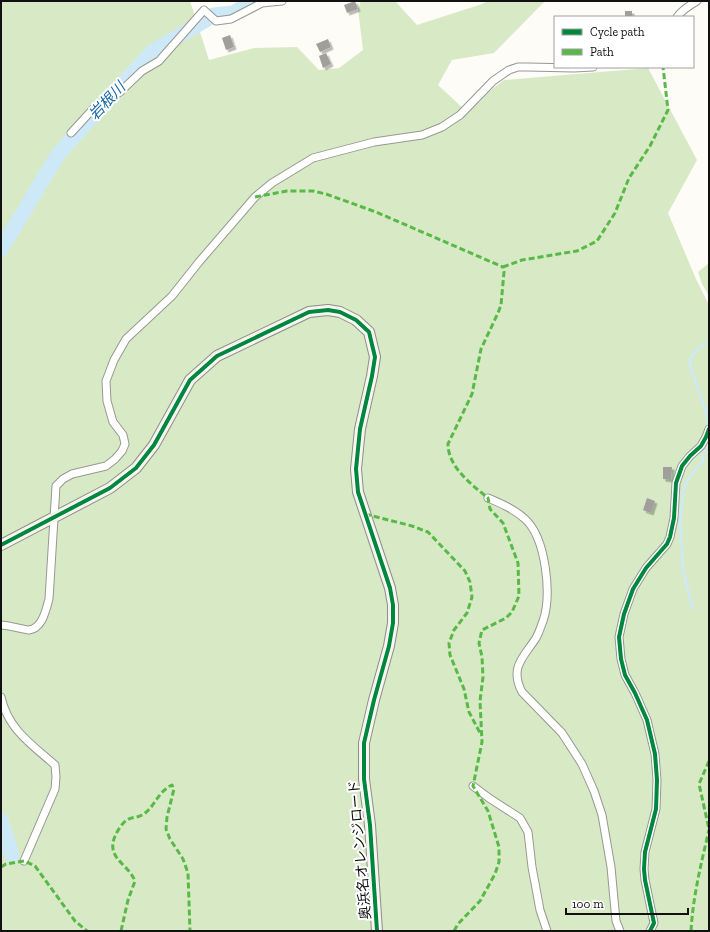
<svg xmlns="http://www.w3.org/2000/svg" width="710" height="932" viewBox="0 0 710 932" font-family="'Zilla Slab','Noto Sans JP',serif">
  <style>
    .forest { fill: #d8eac5 }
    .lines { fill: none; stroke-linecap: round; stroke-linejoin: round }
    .stream { stroke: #cde8f7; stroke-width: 2.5 }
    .river { stroke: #cde8f7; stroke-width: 15 }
    .building { fill: #a19f9c; filter: url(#shadow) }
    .street-casing { stroke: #979795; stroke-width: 9 }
    .secondary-casing { stroke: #8e8d8b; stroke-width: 12 }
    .street { stroke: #fffffe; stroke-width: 7 }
    .secondary { stroke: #f6f4eb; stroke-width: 10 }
    .quiet { stroke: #58b947; stroke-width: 3; stroke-dasharray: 6 3; stroke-linecap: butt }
    .cycleway-casing { stroke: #fff; stroke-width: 6 }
    .cycleway { stroke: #00873e; stroke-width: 4 }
    .labels { text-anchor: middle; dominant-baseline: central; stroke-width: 4; stroke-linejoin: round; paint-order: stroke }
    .street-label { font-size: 14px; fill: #111; stroke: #fff }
    .water-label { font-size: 15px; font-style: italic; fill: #1768a6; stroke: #fff }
  </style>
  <defs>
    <filter id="shadow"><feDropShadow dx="2.5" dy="2.5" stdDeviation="0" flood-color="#0004"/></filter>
  </defs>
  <rect width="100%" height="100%" fill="#fdfcf7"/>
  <g class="forest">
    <polygon points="1,1 190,1 209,60 254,48 297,47 319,70 339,68 363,50 358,9 361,1 395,1 417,25 482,4 488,1 546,1 543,3 494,53 452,60 438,85 465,110 504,80 648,68 697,160 668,213 696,279 709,305 709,931 1,931"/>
    <polygon points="709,263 709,296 702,284 698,272"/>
  </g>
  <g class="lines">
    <g class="stream">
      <polyline points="707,429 708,417 691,369 690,359 699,347 709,342"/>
      <polyline points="693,609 683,571 680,521 683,491 690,476 703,462 705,444"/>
    </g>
    <g class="river">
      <polyline points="1,249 59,153 152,52 214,15 233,13 254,1"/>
      <polyline points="1,820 12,855"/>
    </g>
  </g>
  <g class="building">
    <polygon points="355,1 358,9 347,13 344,5"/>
    <rect x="625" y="11" width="7" height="6"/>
    <polygon points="230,35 234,47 226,50 222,38"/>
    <polygon points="328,39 331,47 320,52 316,44"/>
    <polygon points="326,53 331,64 323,68 319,56"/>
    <polygon points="663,467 672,467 671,480 663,479"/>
    <polygon points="647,498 655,501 651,513 643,510"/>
  </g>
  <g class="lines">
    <defs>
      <g id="street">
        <path d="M677,17C682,10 690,5 697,1"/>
        <polyline points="71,133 93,109 120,92 142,71 159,61 204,10 216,21 231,19 262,3 282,1"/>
        <path d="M488,498C502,504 514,509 525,519C546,538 552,595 543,621C541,626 539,633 536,638C524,657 509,667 522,692L562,733L582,764L594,791L602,815L611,867L616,921L620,931"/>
        <path d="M1,625C6,625 27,630 29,630C43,628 46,609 49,599L56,486L63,479L72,474L106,466L115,459L122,451L125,444L123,435L113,422L107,401L106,381L114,360L126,339L172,296L199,262L255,197L272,183L313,158L374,142L422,135L442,127L460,115L493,81L509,70L518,67H528L574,68L593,67"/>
        <path d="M1,697C8,729 31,744 55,765L56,777L55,789L24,861"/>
        <polyline points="473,786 489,798 520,818 528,832 532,867 540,910 547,931"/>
        <polyline points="650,931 654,923 645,880 644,869 645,852 656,809 657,780 655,754 647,720 635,693 625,675 621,659 619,637 624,614 633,589 646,568 667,544 670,537 674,518 676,483 682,466 690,456 701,446 706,437 709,429"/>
      </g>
      <polyline id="secondary" points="1,545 110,488 136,468 154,445 190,380 217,356 309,312 328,310 340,312 356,320 369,332 375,357 372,376 360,429 356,469 358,492 390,588 393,605 393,623 389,646 374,700 364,743 364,779 370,825 377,931"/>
    </defs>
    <use href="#street" class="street-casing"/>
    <use href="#secondary" class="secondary-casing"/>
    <use href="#street" class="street"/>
    <use href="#secondary" class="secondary"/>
    <g class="quiet">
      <polyline points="255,197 287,191 313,191 326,194 376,212 503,267"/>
      <polyline points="503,267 522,260 577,251 597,241 615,213 629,178 650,146 668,110 663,67"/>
      <polyline points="365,514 412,526 428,532 465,571 470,582 472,597 467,613 454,630 449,643 450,655 464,689 469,712 480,733"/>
      <polyline points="709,761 699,784 709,829"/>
      <polyline points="1,867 6,864 24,861 35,866 75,921 87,931"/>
      <path d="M121,931L128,900L135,881C128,863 104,858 116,834C118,830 123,822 127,820C131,817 137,818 142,815C154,809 157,792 172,785L174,789L167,817L166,829L170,839L183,859L188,873L190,931"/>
      <path d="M454,931L458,924L480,901L495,874L499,862V847L488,811L473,786L482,742L480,701L483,677L482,657L479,643L482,630L506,618L512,612L519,596L518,563L503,523L490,509L488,498C471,484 448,467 448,444L472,394L481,349L498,313L501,305L504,272L503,267"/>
      <path d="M691,931C693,896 701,864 709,830"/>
    </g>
    <defs>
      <g id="cycleway">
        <polyline points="1,545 110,488 136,468 154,445 190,380 217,356 309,312 328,310 340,312 356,320 369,332 375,357 372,376 360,429 356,469 358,492 390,588 393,605 393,623 389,646 374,700 364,743 364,779 370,825 377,931"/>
        <polyline points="650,931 654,923 645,880 644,869 645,852 656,809 657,780 655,754 647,720 635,693 625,675 621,659 619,637 624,614 633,589 646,568 667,544 670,537 674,518 676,483 682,466 690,456 701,446 706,437 709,429"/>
      </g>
    </defs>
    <use href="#cycleway" class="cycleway-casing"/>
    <use href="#cycleway" class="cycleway"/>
  </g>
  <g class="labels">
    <g class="street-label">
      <text transform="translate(360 850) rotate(-95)">奥浜名オレンジロード</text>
    </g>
    <g class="water-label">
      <text transform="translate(107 101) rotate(-47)">岩根川</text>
    </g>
  </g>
  <rect width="710" height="932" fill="none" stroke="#111111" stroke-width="4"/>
  <rect x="554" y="16" width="140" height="52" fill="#ffffff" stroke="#a0a0a0"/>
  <rect x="562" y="29" width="20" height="6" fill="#00873e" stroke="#a0a0a0"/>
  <text x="590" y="36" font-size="12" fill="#111111">Cycle path</text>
  <rect x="562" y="49" width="20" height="6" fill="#58b947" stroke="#a0a0a0"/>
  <text x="590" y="56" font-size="12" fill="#111111">Path</text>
  <path d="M566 908v6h122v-6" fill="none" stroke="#111111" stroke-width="2"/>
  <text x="572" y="908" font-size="12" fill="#111111" stroke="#ffffff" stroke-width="3" paint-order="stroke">100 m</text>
</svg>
